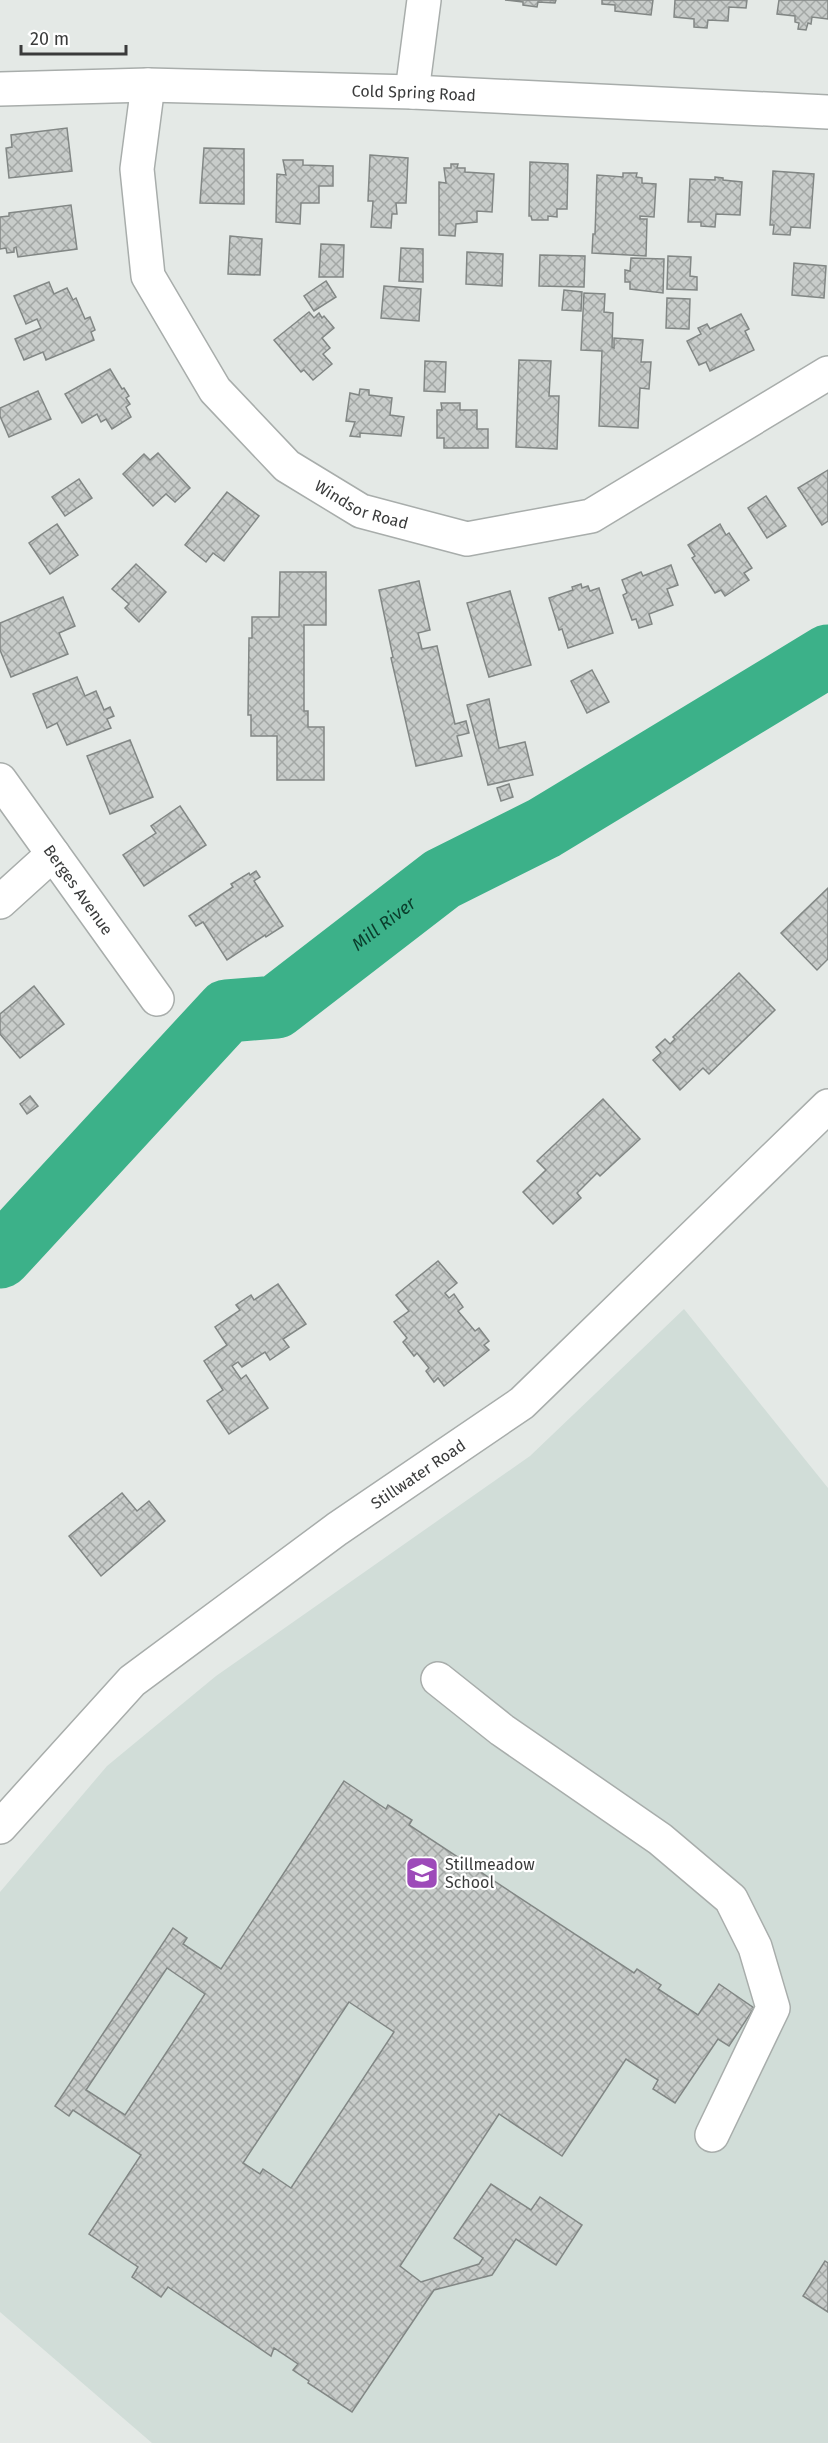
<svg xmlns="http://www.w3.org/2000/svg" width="828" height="2443" viewBox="0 0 828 2443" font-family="'Fira Sans',sans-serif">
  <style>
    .built { fill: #d1ddd8 }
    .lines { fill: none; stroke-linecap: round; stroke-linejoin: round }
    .river { stroke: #3cb189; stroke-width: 63 }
    .building { fill: url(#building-cross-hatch); stroke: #828785; stroke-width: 1.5; fill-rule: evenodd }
    .minor-casing { stroke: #a8adab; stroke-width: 36 }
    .major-casing { stroke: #a8adab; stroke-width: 36 }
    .minor { stroke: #fff; stroke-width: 33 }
    .major { stroke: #fff; stroke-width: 33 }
    .labels { text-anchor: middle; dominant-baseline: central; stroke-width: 4.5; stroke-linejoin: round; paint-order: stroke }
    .street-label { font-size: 16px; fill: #3a3b3b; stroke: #fff }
    .poi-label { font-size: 16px; fill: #3a3b3b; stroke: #fff; text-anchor: start }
    .water-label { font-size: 18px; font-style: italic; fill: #0a3d2c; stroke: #fff }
  </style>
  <defs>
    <pattern id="building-cross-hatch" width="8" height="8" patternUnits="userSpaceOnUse" patternTransform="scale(1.5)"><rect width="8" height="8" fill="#c8ccca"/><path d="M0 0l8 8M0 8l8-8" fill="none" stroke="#a3a7a5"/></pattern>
  </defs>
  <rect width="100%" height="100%" fill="#e4e9e6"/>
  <polygon class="built" points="684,1309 828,1488 828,2443 152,2443 0,2312 0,1892 107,1766 216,1676 530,1456"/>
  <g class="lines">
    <path class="river" id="s1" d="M0,1257L227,1011L276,1007L442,879L544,828L828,656"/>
  </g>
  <g class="building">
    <polygon points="505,0 556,0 555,3 538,2 537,7 523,5 523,2"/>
    <polygon points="602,0 653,0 651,15 615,11 615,5 602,4"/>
    <polygon points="675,0 747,0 746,8 729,7 728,21 708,20 707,28 694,27 694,19 674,17"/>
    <polygon points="779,0 828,0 828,19 812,17 811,24 808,23 806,30 798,29 799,23 795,22 795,16 777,14"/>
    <polygon points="67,128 72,171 9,178 6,148 12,147 11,135"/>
    <polygon points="204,148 244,149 244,204 200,203"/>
    <polygon points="370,155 408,158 406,203 396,203 397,214 392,214 391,228 371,227 373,201 368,201"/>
    <polygon points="283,160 303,160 303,165 333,166 333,186 319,186 319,203 301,203 300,224 276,222 277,174 286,175"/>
    <polygon points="530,162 568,164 567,209 557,209 557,217 548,216 548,220 532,220 531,216 529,216"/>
    <polygon points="451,164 458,164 457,168 465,168 465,172 494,174 492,212 477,211 477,222 456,224 455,236 439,235 439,182 446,183 444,168 451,168"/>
    <polygon points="773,171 814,174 810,228 791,227 790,235 773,234 774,225 770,225"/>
    <polygon points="623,173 637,173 636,177 642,178 642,183 656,184 654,217 640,216 640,219 647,219 646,256 592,253 593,234 595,234 597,175 623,177"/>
    <polygon points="715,177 723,178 723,180 742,182 740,215 716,214 715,227 701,226 701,222 688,222 690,179 715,180"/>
    <polygon points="71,205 77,249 18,257 16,247 14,248 14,252 7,253 6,248 0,249 0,217 9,216 9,213"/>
    <polygon points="230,236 262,239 260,275 228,274"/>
    <polygon points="321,244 344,245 343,277 319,277"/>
    <polygon points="401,248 423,249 423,282 399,281"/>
    <polygon points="467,252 503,254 502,286 466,284"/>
    <polygon points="540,255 585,256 584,287 539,286"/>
    <polygon points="668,256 691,257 690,276 697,277 697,290 667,289"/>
    <polygon points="631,258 664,259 663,293 630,289 630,282 625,282 625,270 630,271"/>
    <polygon points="794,263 826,266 824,298 792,295"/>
    <polygon points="326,281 336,297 314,311 304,296"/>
    <polygon points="49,282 54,294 67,288 73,300 76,298 85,319 90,317 95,330 91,332 94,340 46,360 43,352 24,360 15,339 41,328 37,319 26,324 14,296"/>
    <polygon points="384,286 421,289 419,321 381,318"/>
    <polygon points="564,290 582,292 581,311 562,310"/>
    <polygon points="584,293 605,294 604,312 613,313 612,347 614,348 614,338 643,340 641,362 651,362 649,389 640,388 638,428 599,426 602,351 581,350"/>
    <polygon points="667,298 690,299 689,329 666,328"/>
    <polygon points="309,312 314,318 319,313 322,318 324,316 334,328 322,338 330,348 323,354 332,364 313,380 304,370 301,372 274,340"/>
    <polygon points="741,314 749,329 745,331 754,350 710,371 706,362 699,365 687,341 701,334 698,328 707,324 710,329"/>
    <polygon points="519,360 551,361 549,396 559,396 557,449 516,447"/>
    <polygon points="425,361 446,362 445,392 424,391"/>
    <polygon points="110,369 122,389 124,388 129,396 126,398 130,404 126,407 131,417 112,429 106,419 101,422 97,414 82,423 65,394"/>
    <polygon points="360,389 369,390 369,395 392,398 390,415 404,417 401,436 360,433 360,437 350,436 355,422 346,421 350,393 359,395"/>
    <polygon points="38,391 51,419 9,437 0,416 0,408"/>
    <polygon points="441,403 460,403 460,410 477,410 477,429 488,429 488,448 444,448 444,438 437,438 437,410 442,410"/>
    <polygon points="158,453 190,488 175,502 166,494 153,506 123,474 144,454 150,460"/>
    <polygon points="828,470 828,521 822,525 798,488"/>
    <polygon points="79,479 92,498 65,516 52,497"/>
    <polygon points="227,492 259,516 224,561 213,553 206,562 185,545"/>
    <polygon points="766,496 786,526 767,538 748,508"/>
    <polygon points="57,524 78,555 50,574 29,543"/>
    <polygon points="720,524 726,535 729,533 752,568 744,573 749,580 725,596 721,590 715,593 692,558 695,556 688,545"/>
    <polygon points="136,564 166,592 139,622 125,608 129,604 112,589"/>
    <polygon points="671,565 678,585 667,589 673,605 649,614 652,624 639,628 636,619 632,620 623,595 627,593 622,580 641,572 643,576"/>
    <polygon points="280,572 326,572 326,625 304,625 304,711 308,711 308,727 324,727 324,780 277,780 277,736 251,736 251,715 248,715 249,638 252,638 252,617 279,617"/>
    <polygon points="419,581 430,630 418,633 422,649 437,646 455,724 466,721 469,733 457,736 462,756 416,766 391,658 393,657 379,590"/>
    <polygon points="581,584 582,588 588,586 590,591 599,588 613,633 568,648 562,629 559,630 549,598 573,590 572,587"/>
    <polygon points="510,591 531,665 489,677 467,603"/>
    <polygon points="63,597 75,626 59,633 68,654 11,677 0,650 0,623"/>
    <polygon points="592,670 609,702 587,713 571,681"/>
    <polygon points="77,677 85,696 96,691 104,710 110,707 114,716 107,719 111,728 67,745 57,723 47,728 33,694"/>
    <polygon points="489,699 499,748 525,742 533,775 488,785 467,705"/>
    <polygon points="130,740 153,797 110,814 87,756"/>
    <polygon points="509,784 513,797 501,801 497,788"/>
    <polygon points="180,806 206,845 144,886 123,855 156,833 151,826"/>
    <polygon points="256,871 260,877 254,881 283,926 266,937 265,935 227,960 203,922 196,926 189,916 233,887 231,884 249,873 250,875"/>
    <polygon points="828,888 828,959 817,970 781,933"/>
    <polygon points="739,973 775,1010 709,1074 703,1068 680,1090 653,1060 661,1053 656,1047 665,1039 670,1044 675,1039 673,1037"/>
    <polygon points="34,986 64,1024 20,1058 0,1034 0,1014"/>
    <polygon points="30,1096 38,1106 27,1114 20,1104"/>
    <polygon points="603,1099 640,1139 600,1176 597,1173 577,1193 581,1198 553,1224 523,1192 546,1170 537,1161"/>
    <polygon points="438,1261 457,1283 445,1293 449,1298 454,1294 463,1307 458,1311 475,1331 479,1328 489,1341 484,1345 489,1350 444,1386 438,1378 434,1382 426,1371 429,1368 417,1353 414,1356 403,1342 407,1338 394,1322 409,1311 396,1295"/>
    <polygon points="278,1284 306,1324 283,1339 289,1347 270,1360 265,1352 242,1367 238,1362 232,1366 241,1379 246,1375 268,1408 229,1434 207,1401 223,1390 204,1361 227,1345 215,1327 240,1310 236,1305 251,1295 254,1300"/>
    <polygon points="122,1493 137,1511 149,1501 165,1521 101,1576 69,1536"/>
    <path d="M344,1781L386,1809L388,1805L412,1820L409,1825L634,1973L637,1969L661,1985L658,1989L698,2015L719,1984L754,2008L729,2046L718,2039L675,2103L653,2089L658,2080L626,2059L562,2156L499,2114L400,2266L421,2282L479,2264L483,2258L454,2238L491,2184L531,2210L540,2197L582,2225L556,2265L516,2239L492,2275L434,2290L352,2412L308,2383L309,2381L293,2370L298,2364L274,2348L271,2356L168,2287L161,2297L132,2277L138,2267L89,2234L141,2155L73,2110L69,2116L55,2106L173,1928L187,1938L183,1944L221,1969ZM167,1968L205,1994L125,2115L86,2090ZM349,2002L394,2032L291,2188L263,2169L260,2174L243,2163Z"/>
    <polygon points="825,2261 828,2263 828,2312 803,2296"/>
  </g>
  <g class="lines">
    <defs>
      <g id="minor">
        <path id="s2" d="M148,85L137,169L148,276L215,390L287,466L361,511L467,539L591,516L828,373"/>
        <path id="s3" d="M0,89L148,85L412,92L828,112"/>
        <polyline points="412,92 424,0"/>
        <path id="s4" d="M0,780L157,999"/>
        <polyline points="0,902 53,854"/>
        <polyline points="438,1679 502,1730 660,1839 731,1899 755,1947 773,2008 712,2135"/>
      </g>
      <g id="major">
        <path id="s5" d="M0,1827L132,1681L337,1529L522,1403L828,1106"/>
      </g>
    </defs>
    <use href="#minor" class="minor-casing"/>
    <use href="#major" class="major-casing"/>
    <use href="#minor" class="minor"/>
    <use href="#major" class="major"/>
  </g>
  <defs>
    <symbol id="school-square" viewBox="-11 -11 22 22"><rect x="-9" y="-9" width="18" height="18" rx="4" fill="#9d4ab9" stroke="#fff"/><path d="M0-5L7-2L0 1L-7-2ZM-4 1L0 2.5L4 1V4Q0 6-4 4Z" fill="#fff"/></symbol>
  </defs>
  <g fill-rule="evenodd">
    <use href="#school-square" x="403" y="1854" width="38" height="38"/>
  </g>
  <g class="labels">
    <g class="street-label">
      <text stroke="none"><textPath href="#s3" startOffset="414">Cold Spring Road</textPath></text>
      <text stroke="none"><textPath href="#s2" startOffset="514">Windsor Road</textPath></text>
      <text stroke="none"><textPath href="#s4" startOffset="135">Berges Avenue</textPath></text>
      <text stroke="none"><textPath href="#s5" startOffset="550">Stillwater Road</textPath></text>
    </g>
    <g class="poi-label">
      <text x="445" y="1864">Stillmeadow<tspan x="445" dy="18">School</tspan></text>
    </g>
    <g class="water-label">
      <text stroke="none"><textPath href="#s1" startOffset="520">Mill River</textPath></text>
    </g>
  </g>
  <path d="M21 45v9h105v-9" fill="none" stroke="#3a3b3b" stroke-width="3"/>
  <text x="30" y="45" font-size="18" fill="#3a3b3b" stroke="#ffffff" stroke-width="4.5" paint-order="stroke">20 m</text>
</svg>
